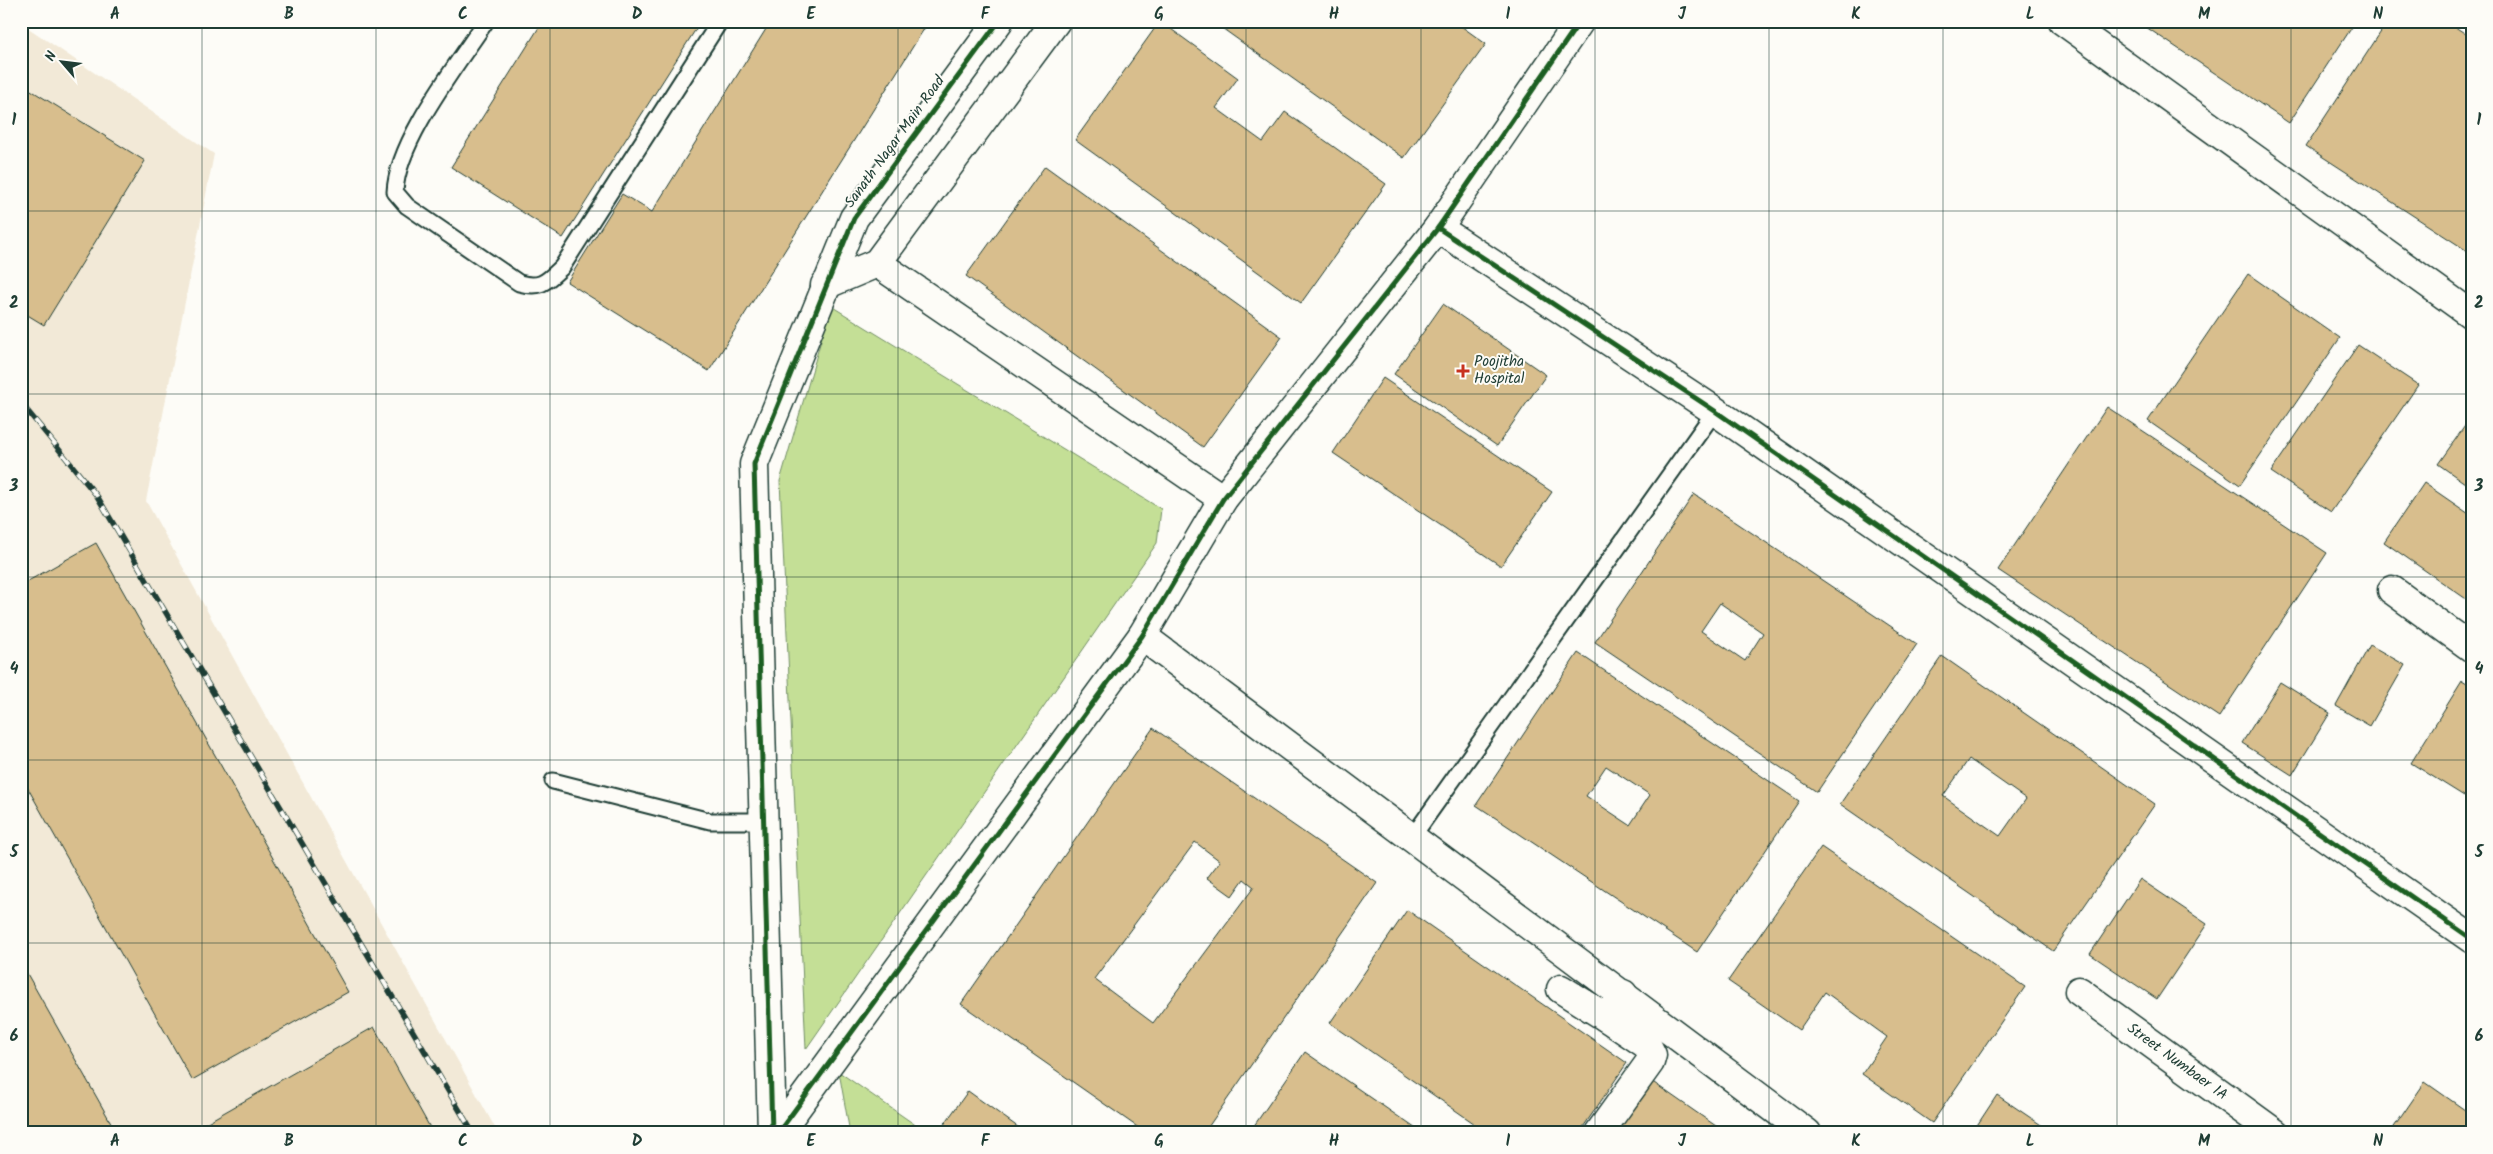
<svg xmlns="http://www.w3.org/2000/svg" width="2493" height="1154" viewBox="0 0 2493 1154" font-family="Kalam,sans-serif">
  <style>
    .built { fill: #f2e9d7 }
    .green { fill: #c4df96; stroke: #728e65 }
    .building { fill: #d8be8d; stroke: #1f3d34; fill-rule: evenodd }
    .lines { fill: none; stroke-linecap: round; stroke-linejoin: round }
    .service-casing { stroke: #1f3d34; stroke-width: 19 }
    .minor-casing { stroke: #1f3d34; stroke-width: 31 }
    .tertiary-casing { stroke: #1f3d34; stroke-width: 31 }
    .service { stroke: #fdfcf7; stroke-width: 15 }
    .minor { stroke: #fdfcf7; stroke-width: 28 }
    .tertiary { stroke: #fdfcf7; stroke-width: 28 }
    .rail-casing { stroke: #1f3d34; stroke-width: 5.5 }
    .rail { stroke: #fdfcf7; stroke-width: 4; stroke-dasharray: 11; stroke-linecap: butt }
    .cycleway-casing { stroke: #fdfcf7; stroke-width: 8 }
    .cycleway { stroke: #1b5e20; stroke-width: 5 }
    .grid { fill: none; stroke: #1f3d34; stroke-width: 1; stroke-opacity: 0.55 }
    .poi-dot { fill: #c8321e; stroke: #fdfcf7; stroke-width: 2 }
    .labels { text-anchor: middle; dominant-baseline: central; stroke-width: 4; stroke-linejoin: round; paint-order: stroke }
    .street-label { font-size: 15px; fill: #1f3d34; stroke: #fdfcf7 }
    .poi-label { font-size: 15px; fill: #1f3d34; stroke: #fdfcf7; text-anchor: start }
    .neatline { fill: none; stroke: #1f3d34; stroke-width: 2 }
    .grid-label { font-size: 16px; text-anchor: middle; font-weight: bold; fill: #1f3d34 }
  </style>
  <rect width="100%" height="100%" fill="#fdfcf7"/>
  <filter id="ink" filterUnits="userSpaceOnUse"><feTurbulence type="fractalNoise" baseFrequency=".02" numOctaves="2"/><feDisplacementMap in="SourceGraphic" scale="10" xChannelSelector="R" yChannelSelector="G"/><feConvolveMatrix kernelMatrix="1 2 1 2 8 2 1 2 1" color-interpolation-filters="sRGB"/></filter>
  <g filter="url(#ink)">
    <polygon class="built" points="21,23 214,154 146,501 498,1133 21,1133"/>
    <g class="green">
      <polygon points="831,306 1161,509 1157,543 806,1049 780,481"/>
      <polygon points="839,1072 927,1133 850,1133"/>
    </g>
    <g class="building">
      <polygon points="543,21 701,21 563,238 451,167"/>
      <polygon points="771,21 929,21 709,371 567,282 622,194 652,212"/>
      <polygon points="1160,21 1238,78 1216,108 1263,142 1285,112 1386,184 1301,303 1075,140"/>
      <polygon points="1212,21 1454,21 1486,44 1404,158"/>
      <polygon points="2137,21 2356,21 2289,123"/>
      <polygon points="2388,21 2446,21 2472,38 2472,254 2306,146"/>
      <polygon points="21,84 145,161 44,325 21,311"/>
      <polygon points="1045,166 1282,337 1203,447 966,276"/>
      <polygon points="2248,274 2340,338 2240,485 2148,421"/>
      <polygon points="1443,304 1546,375 1497,446 1394,374"/>
      <polygon points="2358,345 2418,385 2331,512 2271,472"/>
      <polygon points="1383,378 1552,492 1501,566 1333,453"/>
      <polygon points="2107,407 2327,553 2219,717 1998,570"/>
      <polygon points="2472,416 2472,488 2438,464"/>
      <polygon points="2424,483 2472,516 2472,603 2384,542"/>
      <path d="M1694,494L1917,644L1817,792L1595,642ZM1720,603L1763,633L1745,661L1701,631Z"/>
      <polygon points="96,543 348,992 192,1080 21,776 21,585"/>
      <polygon points="2370,645 2405,665 2370,726 2336,706"/>
      <path d="M1578,653L1799,801L1697,952L1476,805ZM1606,766L1650,795L1630,825L1586,796Z"/>
      <path d="M1942,656L2155,804L2053,951L1840,804ZM1969,759L2026,799L2000,836L1943,796Z"/>
      <polygon points="2462,681 2472,687 2472,801 2411,763"/>
      <polygon points="2280,682 2330,713 2292,775 2242,743"/>
      <path d="M1153,728L1377,883L1204,1133H1146L961,1004ZM1195,842L1220,861L1207,878L1232,896L1244,879L1254,887L1153,1023L1094,979Z"/>
      <polygon points="1821,847 2025,987 1932,1123 1862,1074 1887,1037 1825,992 1799,1030 1728,981"/>
      <polygon points="2140,879 2207,924 2157,999 2090,954"/>
      <polygon points="1407,910 1627,1063 1579,1133 1488,1133 1330,1023"/>
      <polygon points="21,963 114,1128 105,1133 21,1133"/>
      <polygon points="374,1027 433,1133 209,1133 204,1124"/>
      <polygon points="1305,1052 1422,1133 1249,1133"/>
      <polygon points="1644,1076 1726,1133 1604,1133"/>
      <polygon points="2425,1082 2472,1115 2472,1133 2390,1133"/>
      <polygon points="968,1091 1026,1133 938,1133"/>
      <polygon points="1997,1095 2053,1133 1972,1133"/>
    </g>
    <g class="lines">
      <defs>
        <g id="service">
          <path d="M486,21C457,65 397,141 395,192L407,206L519,283C541,289 546,282 562,267L720,21"/>
          <polyline points="553,781 710,821 764,821"/>
          <polyline points="1413,836 1715,411"/>
        </g>
        <g id="minor">
          <polyline points="2063,21 2472,315"/>
          <polyline points="1438,228 1715,411 2472,939"/>
          <polyline points="877,263 1223,499"/>
          <polyline points="2392,590 2472,648"/>
          <polyline points="1142,636 1807,1133"/>
          <polyline points="1561,989 1607,1018"/>
          <polyline points="2079,991 2275,1133"/>
          <polyline points="778,1133 1142,636 1223,499 1438,228 1580,21"/>
          <polyline points="1599,1133 1650,1062 1652,1055 1647,1045 1607,1018 1623,994"/>
        </g>
        <g id="tertiary">
          <polyline points="825,285 877,263 1056,21"/>
          <polyline points="772,1133 754,464 854,218 999,21"/>
        </g>
      </defs>
      <use href="#service" class="service-casing"/>
      <use href="#minor" class="minor-casing"/>
      <use href="#tertiary" class="tertiary-casing"/>
      <use href="#service" class="service"/>
      <use href="#minor" class="minor"/>
      <use href="#tertiary" class="tertiary"/>
      <defs>
        <polyline id="rail" points="21,403 97,496 473,1133"/>
      </defs>
      <use href="#rail" class="rail-casing"/>
      <use href="#rail" class="rail"/>
      <defs>
        <g id="cycleway">
          <polyline points="1438,228 1715,411 2472,939"/>
          <polyline points="772,1133 754,464 854,218 999,21"/>
          <polyline points="778,1133 1142,636 1223,499 1438,228 1580,21"/>
        </g>
      </defs>
      <use href="#cycleway" class="cycleway-casing"/>
      <use href="#cycleway" class="cycleway"/>
    </g>
  </g>
  <path class="grid" d="M202,21V1133M376,21V1133M550,21V1133M724,21V1133M898,21V1133M1072,21V1133M1246,21V1133M1421,21V1133M1595,21V1133M1769,21V1133M1943,21V1133M2117,21V1133M2291,21V1133M21,211H2472M21,394H2472M21,577H2472M21,760H2472M21,943H2472"/>
  <path class="poi-dot" d="M1460.5 363.5h5v5h5v5h-5v5h-5v-5h-5v-5h5z"/>
  <g class="labels">
    <g class="street-label">
      <text transform="translate(895 142) rotate(-54)">Sanath Nagar Main Road</text>
      <text transform="translate(2177 1062) rotate(36)">Street Numbaer 1A</text>
    </g>
    <g class="poi-label">
      <text x="1474" y="362">Poojitha<tspan x="1474" dy="17">Hospital</tspan></text>
    </g>
  </g>
  <rect width="2493" height="1154" fill="none" stroke="#fdfcf7" stroke-width="55"/>
  <g transform="translate(62 62) rotate(298)" stroke="#fdfcf7" stroke-width="4" paint-order="stroke">
  <path d="M0-4L9 19L0 12L-9 19Z" fill="#1f3d34"/>
  <text y="-8" font-size="14" font-weight="bold" text-anchor="middle" fill="#1f3d34">N</text>
  </g>
  <rect x="28" y="28" width="2438" height="1098" class="neatline"/>
  <g class="grid-label">
    <text x="115" y="19">A</text>
    <text x="289" y="19">B</text>
    <text x="463" y="19">C</text>
    <text x="637" y="19">D</text>
    <text x="811" y="19">E</text>
    <text x="985" y="19">F</text>
    <text x="1159" y="19">G</text>
    <text x="1334" y="19">H</text>
    <text x="1508" y="19">I</text>
    <text x="1682" y="19">J</text>
    <text x="1856" y="19">K</text>
    <text x="2030" y="19">L</text>
    <text x="2204" y="19">M</text>
    <text x="2378" y="19">N</text>
    <text x="14" y="125">1</text>
    <text x="2479" y="125">1</text>
    <text x="14" y="308">2</text>
    <text x="2479" y="308">2</text>
    <text x="14" y="491">3</text>
    <text x="2479" y="491">3</text>
    <text x="14" y="674">4</text>
    <text x="2479" y="674">4</text>
    <text x="14" y="857">5</text>
    <text x="2479" y="857">5</text>
    <text x="14" y="1041">6</text>
    <text x="2479" y="1041">6</text>
    <text x="115" y="1146">A</text>
    <text x="289" y="1146">B</text>
    <text x="463" y="1146">C</text>
    <text x="637" y="1146">D</text>
    <text x="811" y="1146">E</text>
    <text x="985" y="1146">F</text>
    <text x="1159" y="1146">G</text>
    <text x="1334" y="1146">H</text>
    <text x="1508" y="1146">I</text>
    <text x="1682" y="1146">J</text>
    <text x="1856" y="1146">K</text>
    <text x="2030" y="1146">L</text>
    <text x="2204" y="1146">M</text>
    <text x="2378" y="1146">N</text>
  </g>
</svg>
